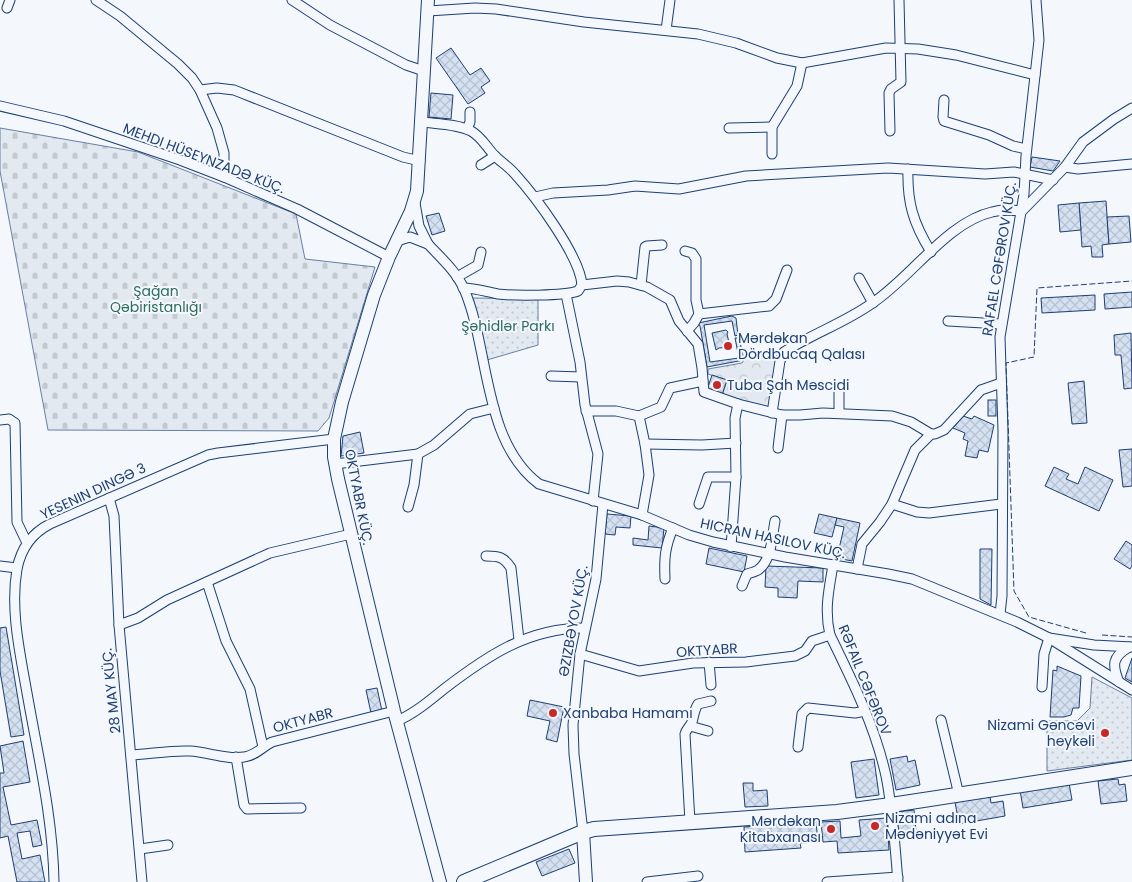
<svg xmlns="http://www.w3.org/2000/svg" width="1132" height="882" viewBox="0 0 1132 882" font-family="Poppins,sans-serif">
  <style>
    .grass { fill: url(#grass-dots); stroke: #687fa3 }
    .forest { fill: url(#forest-crowns); stroke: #687fa3 }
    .cemetery { fill: url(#cemetery-stones); stroke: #687fa3 }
    .building { fill: url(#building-cross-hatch); stroke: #1d3f73 }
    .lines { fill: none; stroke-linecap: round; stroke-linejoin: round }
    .street-casing { stroke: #1d3f73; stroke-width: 11 }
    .secondary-casing { stroke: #1d3f73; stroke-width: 14 }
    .primary-casing { stroke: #1d3f73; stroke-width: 16 }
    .street { stroke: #f4f7fb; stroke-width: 9 }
    .secondary { stroke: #f4f7fb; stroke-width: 12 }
    .primary { stroke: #f4f7fb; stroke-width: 14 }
    .fence { stroke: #1d3f73; stroke-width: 1; stroke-dasharray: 6 2.5; stroke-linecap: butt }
    .poi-dot { fill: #c62828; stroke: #f4f7fb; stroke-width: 2 }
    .labels { text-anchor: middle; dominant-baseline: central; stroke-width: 4; stroke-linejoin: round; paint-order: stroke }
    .street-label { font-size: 14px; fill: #1d3f73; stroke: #f4f7fb }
    .park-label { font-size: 14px; fill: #2c6c60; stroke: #f4f7fb }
    .poi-label { font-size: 14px; fill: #1d3f73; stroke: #f4f7fb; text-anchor: start }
  </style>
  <defs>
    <pattern id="grass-dots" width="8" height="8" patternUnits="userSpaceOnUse" patternTransform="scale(1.25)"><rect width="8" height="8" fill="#e3e9f0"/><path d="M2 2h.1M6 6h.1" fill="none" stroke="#c2c9d1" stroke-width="1.8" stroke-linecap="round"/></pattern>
    <pattern id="forest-crowns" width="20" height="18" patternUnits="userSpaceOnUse" patternTransform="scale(1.25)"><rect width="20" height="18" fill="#e3e9f0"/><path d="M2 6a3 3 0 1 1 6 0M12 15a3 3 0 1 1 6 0" fill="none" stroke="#c2c9d1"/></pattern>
    <pattern id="cemetery-stones" width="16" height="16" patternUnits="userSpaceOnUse" patternTransform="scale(1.25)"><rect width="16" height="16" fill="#e3e9f0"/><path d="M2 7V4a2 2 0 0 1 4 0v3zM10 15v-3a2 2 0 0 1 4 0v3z" fill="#c2c9d1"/></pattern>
    <pattern id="building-cross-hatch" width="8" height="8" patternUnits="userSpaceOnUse" patternTransform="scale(1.25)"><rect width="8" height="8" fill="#d5e0f0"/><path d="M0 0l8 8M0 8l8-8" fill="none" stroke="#b6c1d1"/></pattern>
  </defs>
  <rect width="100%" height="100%" fill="#f4f7fb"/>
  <g class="grass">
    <polygon points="473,298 538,299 538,345 487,360"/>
    <polygon points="1092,677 1132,698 1132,760 1047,771 1047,721 1077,721 1090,708"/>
  </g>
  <polygon class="forest" points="774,356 776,362 770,408 722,396 727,380 708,374 708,369 742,363 745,358"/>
  <polygon class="cemetery" points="0,128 138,152 296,214 305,259 375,267 329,418 318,431 48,430 0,171"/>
  <g class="building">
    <polygon points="451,48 470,75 481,68 490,81 481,87 485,93 468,104 436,58"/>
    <polygon points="431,93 453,95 451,119 429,117"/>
    <polygon points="1032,157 1060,161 1053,171 1030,167"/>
    <polygon points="1106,201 1109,244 1102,245 1103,257 1092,257 1091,246 1082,247 1079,203"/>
    <polygon points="1079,203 1081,230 1060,232 1058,205"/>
    <polygon points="439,213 445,231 432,235 426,216"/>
    <polygon points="1129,216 1131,242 1109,244 1107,217"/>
    <polygon points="1132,292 1132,307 1105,309 1104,294"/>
    <polygon points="1095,295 1095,310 1042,313 1041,298"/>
    <polygon points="732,316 736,318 738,335 735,336 732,321 704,325 710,362 739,358 735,338 739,338 744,360 707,367 700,326 698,323"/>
    <polygon points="726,330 728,332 727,334 730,347 719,348 716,350 712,333"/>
    <polygon points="1131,333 1132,388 1124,389 1121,355 1115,355 1114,335"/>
    <polygon points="712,375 727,380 722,395 707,390"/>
    <polygon points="1084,381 1087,423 1072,424 1068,383"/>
    <rect x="988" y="400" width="8" height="16"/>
    <polygon points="963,416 972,419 974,416 994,425 988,452 979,450 977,458 965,456 968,441 963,439 965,433 953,428"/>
    <polygon points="360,432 364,453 341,456 343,436"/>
    <polygon points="1132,449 1132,486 1123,487 1119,450"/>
    <polygon points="1054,467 1069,474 1066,479 1078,484 1085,467 1113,480 1099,511 1045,486"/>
    <polygon points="607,514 631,516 630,528 616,527 615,535 605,534"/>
    <polygon points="819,514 837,518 832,537 814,533"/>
    <polygon points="837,518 860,523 852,561 837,558 844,527 835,525"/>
    <polygon points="649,526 664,528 662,548 633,545 633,538 648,540"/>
    <polygon points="1126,541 1132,545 1132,566 1130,569 1114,559"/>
    <polygon points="709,548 747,556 744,572 706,564"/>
    <polygon points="980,549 992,549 991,605 980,599"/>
    <polygon points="766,566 823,568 823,582 798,581 797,598 778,597 778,588 765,587"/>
    <polygon points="6,627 24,735 11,737 0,671 0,628"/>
    <polygon points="1132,658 1132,682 1125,678"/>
    <polygon points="1057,666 1081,676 1079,708 1073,708 1071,715 1064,717 1050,717 1053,670 1057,671"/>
    <polygon points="377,688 382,711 371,713 366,690"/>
    <polygon points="530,700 564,707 557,742 546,739 550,721 527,716"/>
    <polygon points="23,741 30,782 3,787 11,825 37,820 42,845 33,847 30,831 17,833 22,859 40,855 45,882 17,882 8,836 0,838 0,773 4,773 0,746"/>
    <polygon points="907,756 908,762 915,760 920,785 896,790 890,759"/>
    <polygon points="874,759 879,795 856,798 851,762"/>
    <polygon points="1118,779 1119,785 1125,784 1127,801 1101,804 1098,781"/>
    <polygon points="743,783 753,783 753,791 767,790 768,806 745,807"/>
    <polygon points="1069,783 1072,800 1023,808 1020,790"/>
    <polygon points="990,796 991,803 1003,801 1005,816 959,824 955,802"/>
    <polygon points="914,810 916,831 899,833 896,812"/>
    <polygon points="887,818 889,850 838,853 837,841 823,842 821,822 840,821 841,838 861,836 859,820"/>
    <polygon points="816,822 818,842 800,843 801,848 745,852 744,827"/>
    <polygon points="569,849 575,863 542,876 536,862"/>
  </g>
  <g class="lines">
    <defs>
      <g id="street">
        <polyline points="96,0 120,16 178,64 192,78 200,90 217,128 224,153 224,177"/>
        <polyline points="292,0 330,25 406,65 424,71"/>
        <polyline points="7,8 10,0"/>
        <polyline points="428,11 475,8 496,9 584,22 698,34 736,43 777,58 802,63 886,48 918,49 956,55 1035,75"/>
        <polyline points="666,30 670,0"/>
        <polyline points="200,90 217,88 234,90 403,157 420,161"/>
        <polyline points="944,100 943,117 944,121 989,135 1013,146 1026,149"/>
        <polyline points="0,106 64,121 180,160 224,177 297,209 389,257"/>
        <path d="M422,122C438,124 457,124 471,131C481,136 487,148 495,156C501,162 509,167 515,174C535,196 580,256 582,285"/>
        <polyline points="729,128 772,127"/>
        <polyline points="467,129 470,122 470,112"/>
        <polyline points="890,131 889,93 891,89 901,82 899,0"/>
        <polyline points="772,154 772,127 797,86 802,63"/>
        <polyline points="481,165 495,156"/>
        <polyline points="1065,167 1078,169 1132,164"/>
        <path d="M908,169C907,202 913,223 931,252"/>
        <polyline points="535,197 553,193 608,190 635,186 679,189 746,176 888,168 985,174 1014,172 1053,180"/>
        <polyline points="397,241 410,237 428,244 419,226 415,203"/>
        <path d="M428,244C441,258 456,271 464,289C490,349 482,441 539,484L642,515L689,535L713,542L785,557L888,574L912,579L1017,622L1049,638L1132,690"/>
        <polyline points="685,251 692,253 696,259 696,300 699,314 694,323 687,331"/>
        <polyline points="457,277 478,265 481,252"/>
        <polyline points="859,278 873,303"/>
        <polyline points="641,285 645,247 647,246 662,245"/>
        <path d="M463,288C476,288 486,292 498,294C514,296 564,296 578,291L582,285L617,281L629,282L647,287L670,300L679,321L698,344L702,368L704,392L738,404L782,415H800L823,413L892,416L911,422L931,434H935L944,430L981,390L1001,383"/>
        <polyline points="566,294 580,362 585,405 598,454 593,501"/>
        <polyline points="699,314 769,306 776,299 787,270"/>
        <polyline points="948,321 1001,324"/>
        <polyline points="551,376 581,377"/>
        <polyline points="839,388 839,413"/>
        <polyline points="586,411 616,411 639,416 661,407 670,388 703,381"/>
        <path d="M772,413L780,361L784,352C812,334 844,323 871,304C910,279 947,222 992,212C1002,209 1012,210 1022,211L1065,167L1083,142L1114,119L1132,108"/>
        <polyline points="639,416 645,444 649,475 642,515"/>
        <polyline points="0,420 9,419 15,423 17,522 27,543"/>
        <polyline points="645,444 702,445 736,443"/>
        <polyline points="778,448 782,415"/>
        <polyline points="335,464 418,454 434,445 470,414 494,408"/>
        <polyline points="109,498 114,516 119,625 142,882"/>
        <polyline points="699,504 708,477 736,477"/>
        <polyline points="892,504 917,512 929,513 1001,504"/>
        <polyline points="408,507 414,485 418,454"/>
        <polyline points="731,547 736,477 735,418 738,404"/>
        <path d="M486,556C499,556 504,557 511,568L519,640"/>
        <path d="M833,565C829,589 824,610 830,635C852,680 875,726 886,776C893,811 895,847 898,882"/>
        <polyline points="0,566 17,568"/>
        <polyline points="857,569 862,544 880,522 892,504 915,450 931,434"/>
        <path d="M665,579C664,558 665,547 673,528"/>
        <polyline points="207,582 226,641 250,689 263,747"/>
        <path d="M742,586L747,574C750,573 755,572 758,570C772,560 772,536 775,521"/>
        <polyline points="1000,614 1002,596 1003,431 1000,337 1024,194 1026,156 1039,40 1036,0"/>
        <polyline points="119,625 138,618 167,600 270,553 351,534"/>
        <polyline points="580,654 639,671 693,663 746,662 795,656 805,651 812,641 830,635"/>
        <polyline points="709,662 711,685"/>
        <path d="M1119,682C1112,665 1112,657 1129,647"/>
        <polyline points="1042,687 1044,654 1049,638 1094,645 1132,647"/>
        <polyline points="941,720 959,795"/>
        <path d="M397,721C414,714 429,701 444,689C487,656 528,628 584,628"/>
        <polyline points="690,726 708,731"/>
        <polyline points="798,747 802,714 808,708 855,713 865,711"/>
        <path d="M131,755C151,754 171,750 190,751C208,752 227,760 244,757C255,756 262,747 272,742L394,711"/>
        <polyline points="236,757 244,805 247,809 301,808"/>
        <path d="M690,822L685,734C686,729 690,727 692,722C694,716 694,710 698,704L711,701"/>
        <polyline points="583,832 574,754 573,725 580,654 596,579 603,504"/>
        <polyline points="140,849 168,845"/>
        <path d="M54,882C53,818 38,756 27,693C20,653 10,610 17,569C21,549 32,533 50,524L208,455L218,453L334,439"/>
        <polyline points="647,882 698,876"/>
        <polyline points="827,882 898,877"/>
      </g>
      <g id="secondary">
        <polyline points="428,0 417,191 411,211 389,257 374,295 342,402 334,439 334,457 338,479 394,711 440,882"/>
        <polyline points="583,832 586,882"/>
      </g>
      <polyline id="primary" points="464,882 583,832 594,829 837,812 891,805 1132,768"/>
    </defs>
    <use href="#street" class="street-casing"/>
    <use href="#secondary" class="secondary-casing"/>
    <use href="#primary" class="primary-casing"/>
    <use href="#street" class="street"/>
    <use href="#secondary" class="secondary"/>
    <use href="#primary" class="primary"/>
    <g class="fence">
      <polyline points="1086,633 1029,617 1014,591 1006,363 1034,357 1037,288 1132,281"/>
      <polyline points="1102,635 1132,637"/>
    </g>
  </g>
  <g class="poi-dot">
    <circle cx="728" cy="346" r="5"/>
    <circle cx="717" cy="385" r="5"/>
    <circle cx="553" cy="713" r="5"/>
    <circle cx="1105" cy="733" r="5"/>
    <circle cx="875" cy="826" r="5"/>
    <circle cx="831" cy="829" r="5"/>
  </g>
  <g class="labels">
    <g class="street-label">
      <text transform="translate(204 158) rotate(21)">MEHDI HÜSEYNZADƏ KÜÇ.</text>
      <text transform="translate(999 259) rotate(-81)">RAFAEL CƏFƏROV KÜÇ.</text>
      <text transform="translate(93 491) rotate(-25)">YESENIN DINGƏ 3</text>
      <text transform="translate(359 497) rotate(79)">OKTYABR KÜÇ.</text>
      <text transform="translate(773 538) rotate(12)">HICRAN HASILOV KÜÇ.</text>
      <text transform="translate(573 621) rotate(-80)">ƏZIZBƏYOV KÜÇ.</text>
      <text transform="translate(707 650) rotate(-4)">OKTYABR</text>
      <text transform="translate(865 680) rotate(68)">RƏFAIL CƏFƏROV</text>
      <text transform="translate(111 691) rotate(-96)">28 MAY KÜÇ.</text>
      <text transform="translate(303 720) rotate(-15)">OKTYABR</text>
    </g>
    <g class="park-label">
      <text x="156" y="291">Şağan<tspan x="156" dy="16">Qəbiristanlığı</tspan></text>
      <text x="508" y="326">Şəhidlər Parkı</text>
    </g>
    <g class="poi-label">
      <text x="738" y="338">Mərdəkan<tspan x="738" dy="16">Dördbucaq Qalası</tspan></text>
      <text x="727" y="385">Tuba Şah Məscidi</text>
      <text x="563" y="713">Xanbaba Hamamı</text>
      <text x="1095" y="725" text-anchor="end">Nizami Gəncəvi<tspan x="1095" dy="16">heykəli</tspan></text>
      <text x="885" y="818">Nizami adına<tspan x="885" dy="16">Mədəniyyət Evi</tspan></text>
      <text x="821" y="821" text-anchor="end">Mərdəkan<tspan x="821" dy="16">Kitabxanası</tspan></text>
    </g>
  </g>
</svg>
